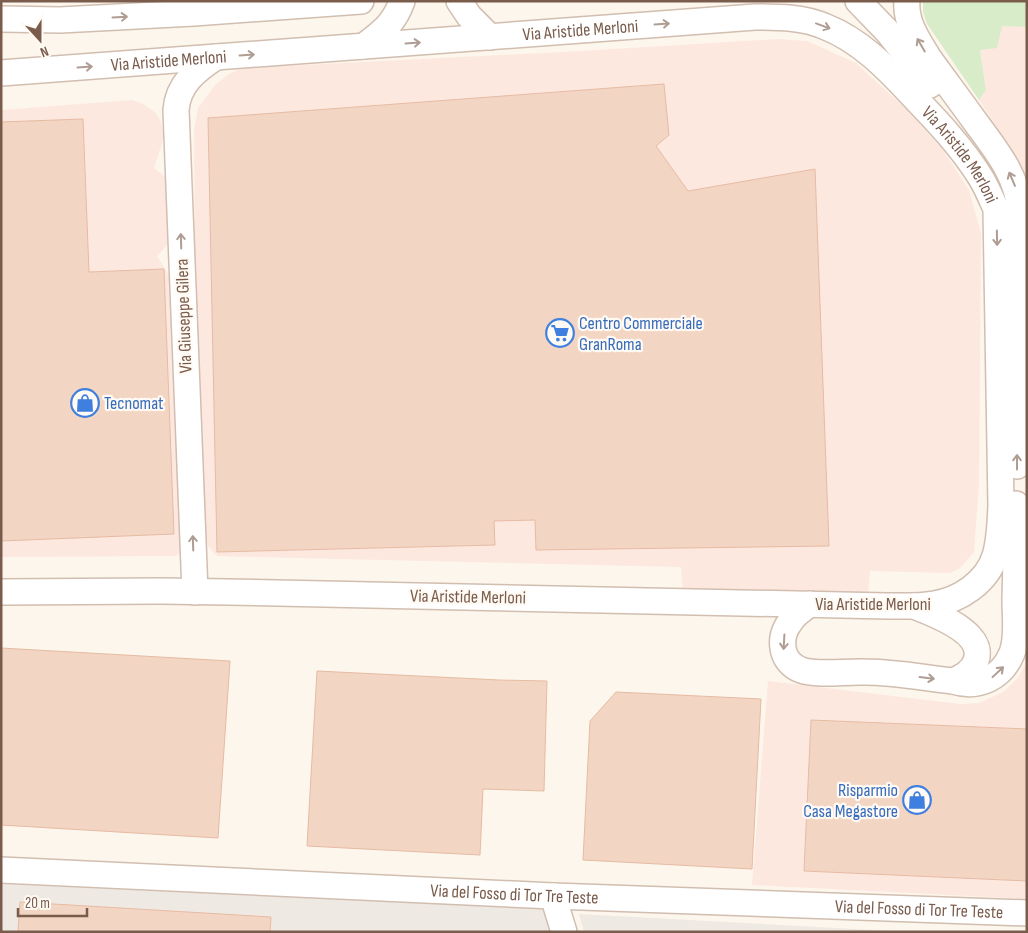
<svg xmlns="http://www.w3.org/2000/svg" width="1028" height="933" viewBox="0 0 1028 933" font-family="'Sofia Sans Condensed',sans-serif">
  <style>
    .commercial { fill: #fde8e0 }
    .industrial { fill: #efe9e4 }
    .green { fill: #d8ecc9 }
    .building { fill: #f3d5c3; stroke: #e6bba3 }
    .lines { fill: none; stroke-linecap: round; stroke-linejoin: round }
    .minor-casing { stroke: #d1beb0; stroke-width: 28 }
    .minor { stroke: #fff; stroke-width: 25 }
    .oneway { stroke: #af9d94 }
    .labels { text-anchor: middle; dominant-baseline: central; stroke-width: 4.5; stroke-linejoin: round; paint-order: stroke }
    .street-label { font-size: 18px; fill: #7a5c4d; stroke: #fffaf3 }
    .shop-label { font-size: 18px; fill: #366cbe; stroke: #fffaf3; text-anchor: start }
  </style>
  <rect width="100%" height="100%" fill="#fdf6ec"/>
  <g class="commercial">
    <polygon points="1002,26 1027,27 1027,187 1016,157 979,100 986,90 980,49"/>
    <polygon points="777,39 807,41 856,63 907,110 943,150 969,190 981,233 979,485 974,552 960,568 950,573 870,571 868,593 683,592 681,567 217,556 208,546 204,524 195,272 194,130 198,108 216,84 229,74 242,68 582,51"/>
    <polygon points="132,100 143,104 156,113 161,122 164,137 154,168 170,181 172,240 157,256 173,282 185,550 175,556 1,557 1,110"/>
    <polygon points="1027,661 1027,899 752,885 768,681 960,704 979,703 1003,692 1019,677"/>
  </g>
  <g class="industrial">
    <polygon points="1,884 545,909 552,932 1,932"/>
    <polygon points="579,914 911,932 584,932"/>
  </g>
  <polygon class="green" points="923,1 1027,1 1027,27 1002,26 997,48 980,50 986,90 979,100 927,24 923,12"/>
  <g class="building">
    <polygon points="664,84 669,135 656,146 688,191 815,169 829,546 536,550 535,520 494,521 495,545 217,552 208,118"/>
    <polygon points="83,119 89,272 164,269 174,534 1,541 1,122"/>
    <polygon points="1,648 230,661 218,838 1,825"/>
    <polygon points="317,671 499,680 547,681 544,791 483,789 480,855 307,846"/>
    <polygon points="616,692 761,699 752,869 583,860 590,721"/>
    <polygon points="811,720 1027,729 1027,881 804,871"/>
    <polygon points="20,902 271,917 270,932 18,932"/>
  </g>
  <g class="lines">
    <defs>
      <g id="minor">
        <polyline points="459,1 469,16 490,37"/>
        <polyline points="858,1 887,31 930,85"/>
        <path d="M907,1C905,22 918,40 928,57C943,78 959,99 974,120C995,149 1018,175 1020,212L1017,466"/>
        <polyline points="1,19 60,20 194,13 361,1"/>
        <path d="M364,46C382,32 394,24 402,1"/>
        <path id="s1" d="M1,73L755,17C779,17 804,17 826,27C859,40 886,67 910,93C935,119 961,146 981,178C987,188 991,198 996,209L1001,506C1000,522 1000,540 995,556C987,582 960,600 934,604C918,607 902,606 887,606L228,592L161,591L1,592"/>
        <path d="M195,592L176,110C178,84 196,70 216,57"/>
        <path d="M810,604C803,609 795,614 790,622C778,638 780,662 801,670C818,676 846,671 865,672C895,672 924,678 953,681C963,677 972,672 976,661C986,632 934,614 914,606"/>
        <path d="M953,681C978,689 1002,678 1012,653C1018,637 1015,617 1015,600C1016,568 1016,536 1016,504"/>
        <path id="s2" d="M1,870L553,896L1027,913"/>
        <polyline points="553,896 564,932"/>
      </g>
    </defs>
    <use href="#minor" class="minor-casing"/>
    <use href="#minor" class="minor"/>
  </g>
  <defs><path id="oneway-shaft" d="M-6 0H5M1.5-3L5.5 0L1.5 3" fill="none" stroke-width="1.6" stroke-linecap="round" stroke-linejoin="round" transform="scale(1.25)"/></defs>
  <g class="oneway">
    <use href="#oneway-shaft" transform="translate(120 17) rotate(-3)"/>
    <use href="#oneway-shaft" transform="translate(662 24) rotate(-4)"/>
    <use href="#oneway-shaft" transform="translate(823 26) rotate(20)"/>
    <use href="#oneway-shaft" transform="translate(413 43) rotate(-4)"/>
    <use href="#oneway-shaft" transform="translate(921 45) rotate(-120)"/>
    <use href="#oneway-shaft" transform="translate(247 55) rotate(-4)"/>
    <use href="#oneway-shaft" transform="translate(85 67) rotate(-4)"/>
    <use href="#oneway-shaft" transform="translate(1012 179) rotate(-113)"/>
    <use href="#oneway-shaft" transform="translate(997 238) rotate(89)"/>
    <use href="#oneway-shaft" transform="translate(181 241) rotate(-92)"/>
    <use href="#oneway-shaft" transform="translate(1017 462) rotate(-90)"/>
    <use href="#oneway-shaft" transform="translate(193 543) rotate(-92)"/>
    <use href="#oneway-shaft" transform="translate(784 642) rotate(93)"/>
    <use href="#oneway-shaft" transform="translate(998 672) rotate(-43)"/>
    <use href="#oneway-shaft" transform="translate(927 678) rotate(7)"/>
  </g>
  <defs>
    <symbol id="supermarket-ring" viewBox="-11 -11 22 22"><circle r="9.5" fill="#fffaf3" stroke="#3f7fe0" stroke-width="1.5"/><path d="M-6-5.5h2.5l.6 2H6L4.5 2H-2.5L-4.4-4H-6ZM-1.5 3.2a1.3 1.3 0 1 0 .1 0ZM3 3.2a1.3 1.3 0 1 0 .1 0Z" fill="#3f7fe0"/></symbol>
    <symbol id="shop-ring" viewBox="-11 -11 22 22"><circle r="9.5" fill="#fffaf3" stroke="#3f7fe0" stroke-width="1.5"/><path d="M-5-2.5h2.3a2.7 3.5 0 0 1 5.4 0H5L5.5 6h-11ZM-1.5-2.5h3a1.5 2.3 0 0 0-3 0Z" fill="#3f7fe0"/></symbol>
  </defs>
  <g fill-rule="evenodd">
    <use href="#supermarket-ring" x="544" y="317" width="32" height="32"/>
    <use href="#shop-ring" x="69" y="387" width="32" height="32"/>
    <use href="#shop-ring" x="901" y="784" width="32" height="32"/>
  </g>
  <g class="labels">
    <g class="street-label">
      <text stroke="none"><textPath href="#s1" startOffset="581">Via Aristide Merloni</textPath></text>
      <text stroke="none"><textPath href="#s1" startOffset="168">Via Aristide Merloni</textPath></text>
      <text stroke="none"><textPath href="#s1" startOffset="1016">Via Aristide Merloni</textPath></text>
      <text transform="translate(184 316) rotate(-92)">Via Giuseppe Gilera</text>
      <text transform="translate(468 597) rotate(1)">Via Aristide Merloni</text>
      <text x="873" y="604">Via Aristide Merloni</text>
      <text stroke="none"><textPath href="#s2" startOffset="514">Via del Fosso di Tor Tre Teste</textPath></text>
      <text stroke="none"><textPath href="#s2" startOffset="919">Via del Fosso di Tor Tre Teste</textPath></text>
    </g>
    <g class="shop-label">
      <text x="579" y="323">Centro Commerciale<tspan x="579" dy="21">GranRoma</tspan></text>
      <text x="104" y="403">Tecnomat</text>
      <text x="898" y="790" text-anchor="end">Risparmio<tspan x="898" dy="21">Casa Megastore</tspan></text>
    </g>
  </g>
  <rect width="1028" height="933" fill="none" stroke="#7a5c4d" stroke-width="5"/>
  <g transform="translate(40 40) rotate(159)" stroke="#fffaf3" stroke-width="4" paint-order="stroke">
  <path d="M0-4L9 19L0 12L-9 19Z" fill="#7a5c4d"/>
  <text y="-8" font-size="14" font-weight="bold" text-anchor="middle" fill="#7a5c4d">N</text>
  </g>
  <path d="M18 908v8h69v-8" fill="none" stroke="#7a5c4d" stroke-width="2.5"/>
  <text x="25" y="908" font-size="15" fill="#7a5c4d" stroke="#fffaf3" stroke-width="4" paint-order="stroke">20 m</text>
</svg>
